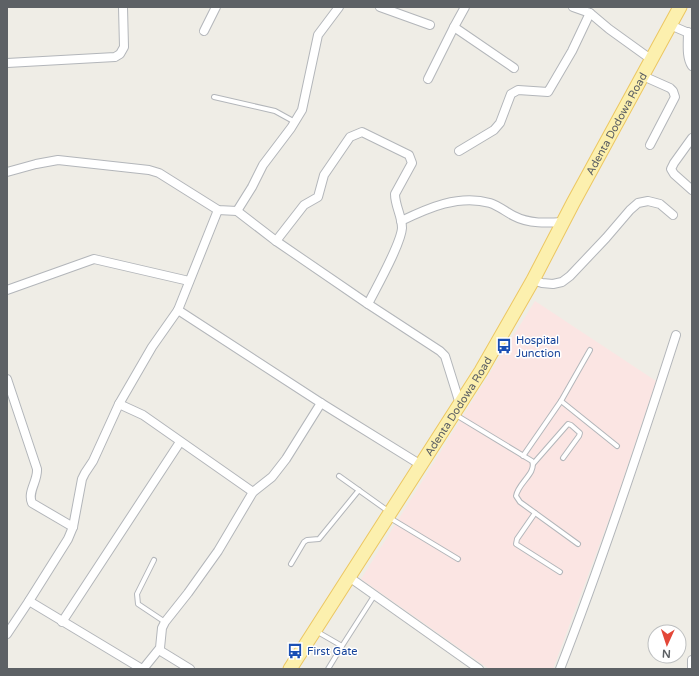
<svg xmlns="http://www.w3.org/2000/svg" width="699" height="676" viewBox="0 0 699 676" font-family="'Varela Round',sans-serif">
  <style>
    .medical { fill: #fbe5e3 }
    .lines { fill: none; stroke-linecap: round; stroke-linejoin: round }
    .service-casing { stroke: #b3b6ba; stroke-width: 6 }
    .minor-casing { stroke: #b3b6ba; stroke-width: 10 }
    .primary-casing { stroke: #ecc762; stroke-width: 15 }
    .service { stroke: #fff; stroke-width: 4 }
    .minor { stroke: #fff; stroke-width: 8 }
    .primary { stroke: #fcf0ae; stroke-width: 13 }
    .labels { text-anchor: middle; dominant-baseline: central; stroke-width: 3; stroke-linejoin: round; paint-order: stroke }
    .street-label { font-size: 11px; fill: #5d6165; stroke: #fff }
    .transit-label { font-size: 11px; fill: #164399; stroke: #fff; text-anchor: start }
  </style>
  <rect width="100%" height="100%" fill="#efede6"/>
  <polygon class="medical" points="535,301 656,381 614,506 553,669 489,669 361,579"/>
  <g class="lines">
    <defs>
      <g id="service">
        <polyline points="214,97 275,111 295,122"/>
        <polyline points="561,401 617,446"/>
        <path d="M456,415L532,461C537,473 518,483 516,496L520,502L578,544"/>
        <polyline points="523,456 561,401 590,350"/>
        <polyline points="533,464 568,424 571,425 580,433 579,436 563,458"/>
        <polyline points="339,476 388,511"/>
        <polyline points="535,513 517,539 516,544 560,572"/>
        <polyline points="390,518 458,559"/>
        <polyline points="154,560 137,594 138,604 165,622"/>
        <polyline points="291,564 304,542 307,540 319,539 359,490"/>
        <polyline points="316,631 342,646 374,596"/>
        <polyline points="328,669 342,646"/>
      </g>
      <g id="minor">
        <polyline points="380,7 430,25"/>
        <polyline points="573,7 590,13 609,29 652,60"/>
        <polyline points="670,25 691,34"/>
        <polyline points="454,27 514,68"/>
        <polyline points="204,31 216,7"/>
        <path d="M688,32C688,43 686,57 692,66"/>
        <polyline points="7,63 115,57 120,54 124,47 123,7"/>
        <polyline points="643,76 670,88 673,91 675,97 650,145"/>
        <polyline points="428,79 454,27 465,7"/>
        <polyline points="692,138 674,163 671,169 674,174 692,190"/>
        <polyline points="459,151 494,130 500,123 511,94 518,90 548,92 572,51 590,13"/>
        <polyline points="7,172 36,164 58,160 149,170 159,173 218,210 237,211 276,241 368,304 440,351 445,356 460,404"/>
        <polyline points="237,211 252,187 263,165 291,128 302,110 318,35 339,7"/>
        <path d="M401,221C428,208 459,194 490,203C499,206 506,212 514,216C529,224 547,223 563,222"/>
        <path d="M276,241L304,205L318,197L324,175L350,137L362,132L409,155L412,163L395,194C395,206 402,216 402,228C401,244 376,288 368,304"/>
        <polyline points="533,280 542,283 553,284 562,282 570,276 606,238 630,210 638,203 648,201 660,204 673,215"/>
        <polyline points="7,290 94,259 189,281"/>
        <polyline points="178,310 321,403 421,465"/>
        <path d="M7,379L37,469C38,481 27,492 32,503L73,527"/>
        <polyline points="119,404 143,415 253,492"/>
        <polyline points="349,577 479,669"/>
        <polyline points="29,601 142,669"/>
        <polyline points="62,622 180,442"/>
        <polyline points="7,634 29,601 68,539 73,527 82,479 85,473 93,461 119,404 152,347 178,310 218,210"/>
        <polyline points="159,650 190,669"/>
        <polyline points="692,660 692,668"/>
        <polyline points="143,669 160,648 162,628 165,622 188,593 218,551 253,492 272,477 286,459 321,403"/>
        <path d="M560,669C603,559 640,447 676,335"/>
      </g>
      <g id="primary">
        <path id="s1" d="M290,669L481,371L533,280L573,203L680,7"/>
      </g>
    </defs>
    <use href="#service" class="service-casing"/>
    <use href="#minor" class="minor-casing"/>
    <use href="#primary" class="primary-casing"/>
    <use href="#service" class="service"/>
    <use href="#minor" class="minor"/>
    <use href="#primary" class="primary"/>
  </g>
  <defs>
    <symbol id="bus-bare" viewBox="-9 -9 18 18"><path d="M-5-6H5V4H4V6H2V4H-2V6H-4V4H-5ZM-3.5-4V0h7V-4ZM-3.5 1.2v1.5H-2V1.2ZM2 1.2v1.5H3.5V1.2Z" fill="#1a4fb4" stroke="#fff" stroke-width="2.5" paint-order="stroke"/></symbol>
  </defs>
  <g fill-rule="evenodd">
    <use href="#bus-bare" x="493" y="335" width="22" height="22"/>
    <use href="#bus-bare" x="284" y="640" width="22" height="22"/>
  </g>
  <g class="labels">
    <g class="street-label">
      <text stroke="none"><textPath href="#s1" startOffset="636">Adenta Dodowa Road</textPath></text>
      <text stroke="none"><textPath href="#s1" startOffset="312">Adenta Dodowa Road</textPath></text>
    </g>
    <g class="transit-label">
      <text x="516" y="340">Hospital<tspan x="516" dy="13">Junction</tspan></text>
      <text x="307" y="651">First Gate</text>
    </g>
  </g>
  <rect width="699" height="676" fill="none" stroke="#5d6165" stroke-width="16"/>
  <g transform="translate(667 644) rotate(183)"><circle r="19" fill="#ffffff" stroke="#bec0c1"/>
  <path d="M0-3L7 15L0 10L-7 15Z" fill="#e34738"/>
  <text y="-6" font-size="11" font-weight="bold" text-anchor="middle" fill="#5d6165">N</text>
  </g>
</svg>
